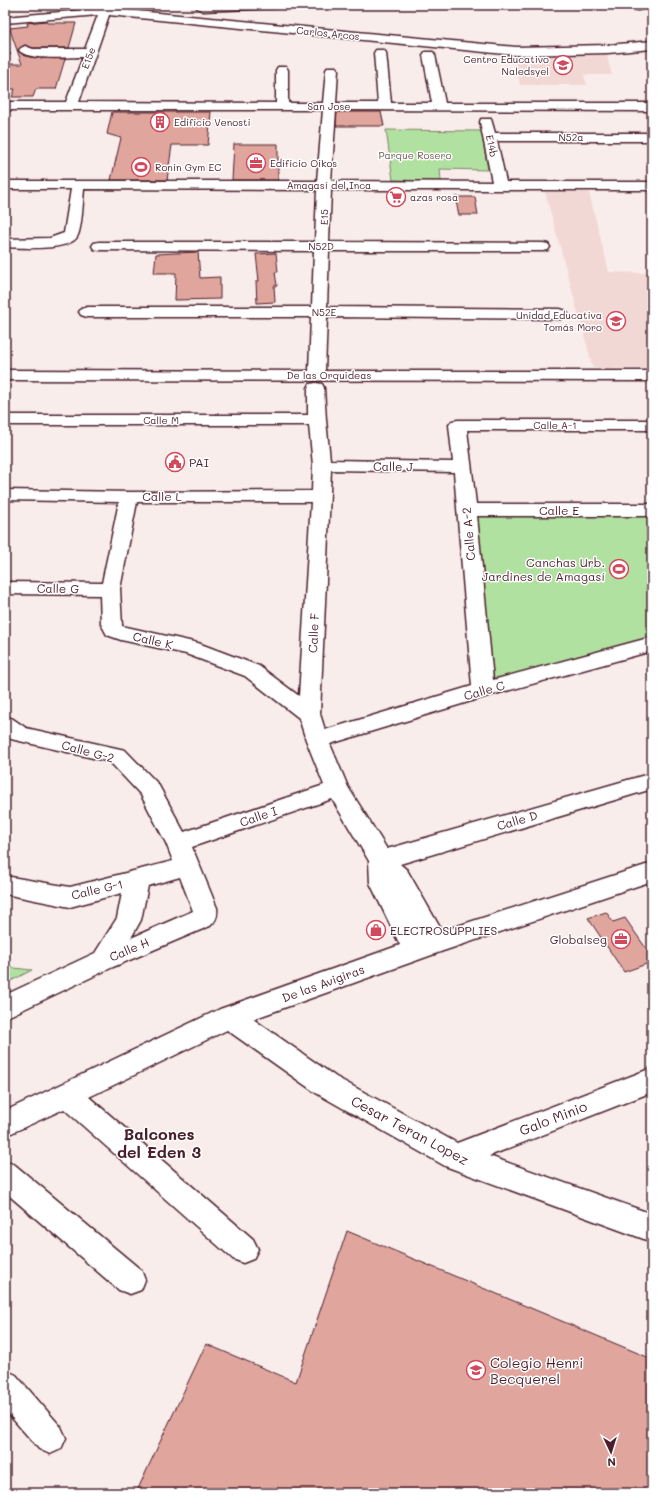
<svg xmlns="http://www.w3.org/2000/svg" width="657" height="1498" viewBox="0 0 657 1498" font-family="Mali,sans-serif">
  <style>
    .built { fill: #f2d8d5 }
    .green { fill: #b1e1a0; stroke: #7e8066 }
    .building { fill: #e0a69e; stroke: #4a1f2b }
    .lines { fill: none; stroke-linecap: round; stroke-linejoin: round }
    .minor-casing { stroke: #4a1f2b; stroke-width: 3 }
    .path { stroke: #4a1f2b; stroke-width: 1.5; stroke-dasharray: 2.5 1.5; stroke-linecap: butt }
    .minor { fill: #fff; fill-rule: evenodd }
    .labels { text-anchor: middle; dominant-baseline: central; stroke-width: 3; stroke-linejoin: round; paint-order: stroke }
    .far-street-label { font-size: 10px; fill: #4a1f2b; stroke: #fff }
    .far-poi-label { font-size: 10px; fill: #4a1f2b; stroke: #fff; text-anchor: start }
    .far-park-label { font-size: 10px; fill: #69594e; stroke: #fff }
    .poi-label { font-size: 12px; fill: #4a1f2b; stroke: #fff; text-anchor: start }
    .street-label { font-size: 12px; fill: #4a1f2b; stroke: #fff }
    .near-street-label { font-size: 14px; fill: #4a1f2b; stroke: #fff }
    .near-poi-label { font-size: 14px; fill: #4a1f2b; stroke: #fff; text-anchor: start }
    .near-neighbourhood-label { font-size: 16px; font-weight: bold; fill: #4a1f2b; stroke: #fff }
  </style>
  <rect width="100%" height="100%" fill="#f9edec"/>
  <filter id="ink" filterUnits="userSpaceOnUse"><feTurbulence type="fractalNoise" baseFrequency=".025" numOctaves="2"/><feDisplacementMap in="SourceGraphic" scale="8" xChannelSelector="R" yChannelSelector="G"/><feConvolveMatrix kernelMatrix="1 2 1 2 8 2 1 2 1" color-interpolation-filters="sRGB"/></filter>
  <g filter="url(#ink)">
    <g class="built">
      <polygon points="103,5 157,5 154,13 102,7"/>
      <polygon points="606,52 612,75 584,75 587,85 520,85 514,55"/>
      <polygon points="545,192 589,192 609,272 652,273 652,369 593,368"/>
    </g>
    <g class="green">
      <polygon points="386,130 481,131 488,170 440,169 441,181 393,180"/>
      <polygon points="466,510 652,510 652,644 483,690"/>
      <polygon points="5,967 32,970 5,984"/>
    </g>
    <g class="building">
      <polygon points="46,21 47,23 76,23 69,48 33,48 24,45 18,50 23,55 30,57 65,59 56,89 36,89 33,97 12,97 15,89 5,89 5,64 22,64 12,36 10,28 28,26 27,23"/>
      <polygon points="112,112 211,112 208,145 172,145 167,180 111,180 121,138 107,134"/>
      <polygon points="337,112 381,112 384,126 336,126"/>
      <polygon points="234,144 278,144 278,180 232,180"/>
      <polygon points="455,197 475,197 478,215 459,215"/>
      <polygon points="198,252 200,278 220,277 220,299 175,300 176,273 154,273 156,254"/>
      <polygon points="276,253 278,272 275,272 277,286 274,286 275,302 257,303 256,281 259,281 256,254"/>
      <polygon points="606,912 613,922 625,918 652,957 652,962 624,972 588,918"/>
      <polygon points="347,1231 652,1359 652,1493 136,1493 206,1344 296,1382"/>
    </g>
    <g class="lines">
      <defs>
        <g id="minor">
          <polygon points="202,5 282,5 276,8 203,11 197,8"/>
          <polygon points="634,5 652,5 650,7 638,10 634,9 632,7"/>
          <path d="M105,8L516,47L608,45L652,41V49L608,53L516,55L109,15L79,102L276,103V70L278,67H286L288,70V103H323L326,70L328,67H336L338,70L336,103H378L374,53L376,50H384L386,53L391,103H432L423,55L425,52H433L435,55L445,103H652V111L336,110L331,181L492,182L480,122L481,119H491L495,133H652V141H497L506,182H652V190H331L329,242L543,243L548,244L550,247L548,250L543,251H329L327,307L560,309L566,311L568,314L566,317L560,319L327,317L325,371H652V381L5,380V370L309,371L311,317H87L81,315L79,312L81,309L87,307H312L314,251L99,250L94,249L92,246L94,243L99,242H315L317,190L84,189C83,200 82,226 78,235C72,252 20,248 5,247V239L50,238L64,233L71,189H5V181H317L323,110H5V102H66L83,57C69,57 27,61 19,50L21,48L25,46L33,49H85L98,15L5,23V17Z"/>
          <path d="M316,383L322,384L324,388L326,420L330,460L453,462L449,425L452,421L458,420H652V430H467L476,504H652V516H477L493,680L652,637V651L488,696L330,744L348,787L387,849L652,773V789L400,864L407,870L442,931L652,863V881L443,951L253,1019L336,1077L457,1143L652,1068V1092L489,1156L652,1214V1242L445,1166L316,1093L227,1030L89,1097L253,1239L258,1249L253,1259L243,1263L233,1259L64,1109L5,1136V1111L220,1009L400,945L370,883L369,861L332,799L192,847L217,908C218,916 216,921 210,926L113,967L5,1018V995L95,953L117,918L122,893L70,907L5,894V876L70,887L173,861L166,843L141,795L110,762L11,739L5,735V716L13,719L26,728L125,750L158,784L184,832L324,785L306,740L299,718L245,676L186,654L121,640L107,635L101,624L100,595L5,594V582L102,583L119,502L5,500V490L129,492L312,491L313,465L309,425H5V415H308V388L310,384ZM331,470L454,472L472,686L325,730L320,714ZM137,502H311L299,696L259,666L198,643L122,626L120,589ZM180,877L193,911L131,938L141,920L148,886Z"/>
          <polygon points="5,1161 15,1165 141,1270 145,1280 141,1290 130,1294 119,1290 5,1192"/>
          <polygon points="5,1370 16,1375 61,1427 66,1438 61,1449 50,1454 39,1449 5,1410"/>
        </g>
      </defs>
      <use href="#minor" class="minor-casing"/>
      <polyline class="path" points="5,55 11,54"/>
      <use href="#minor" class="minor"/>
    </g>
  </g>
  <defs>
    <symbol id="school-ring" viewBox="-11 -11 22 22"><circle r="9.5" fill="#fff" stroke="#d1495b" stroke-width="1.5"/><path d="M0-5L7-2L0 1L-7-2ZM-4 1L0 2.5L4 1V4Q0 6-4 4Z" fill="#d1495b"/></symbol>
    <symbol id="building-ring" viewBox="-11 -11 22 22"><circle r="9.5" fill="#fff" stroke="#d1495b" stroke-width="1.5"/><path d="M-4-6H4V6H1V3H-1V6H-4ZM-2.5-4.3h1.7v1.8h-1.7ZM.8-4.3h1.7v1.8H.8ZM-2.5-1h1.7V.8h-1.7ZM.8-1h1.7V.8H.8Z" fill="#d1495b"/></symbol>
    <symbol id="office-ring" viewBox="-11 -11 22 22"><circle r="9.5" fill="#fff" stroke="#d1495b" stroke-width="1.5"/><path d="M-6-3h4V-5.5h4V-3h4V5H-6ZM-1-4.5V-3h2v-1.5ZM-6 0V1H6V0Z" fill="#d1495b"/></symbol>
    <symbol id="stadium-ring" viewBox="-11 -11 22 22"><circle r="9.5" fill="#fff" stroke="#d1495b" stroke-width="1.5"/><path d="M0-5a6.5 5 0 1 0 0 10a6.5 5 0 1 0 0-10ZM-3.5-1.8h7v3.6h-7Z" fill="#d1495b"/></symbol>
    <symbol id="supermarket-ring" viewBox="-11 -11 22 22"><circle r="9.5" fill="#fff" stroke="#d1495b" stroke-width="1.5"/><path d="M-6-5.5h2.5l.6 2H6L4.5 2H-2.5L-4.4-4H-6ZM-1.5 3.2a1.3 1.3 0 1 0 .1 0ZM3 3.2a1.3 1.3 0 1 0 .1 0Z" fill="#d1495b"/></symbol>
    <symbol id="civic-ring" viewBox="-11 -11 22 22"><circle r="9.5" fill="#fff" stroke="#d1495b" stroke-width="1.5"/><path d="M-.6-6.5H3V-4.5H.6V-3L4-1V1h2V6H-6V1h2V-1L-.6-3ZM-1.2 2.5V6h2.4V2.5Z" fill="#d1495b"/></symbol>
    <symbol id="shop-ring" viewBox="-11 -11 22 22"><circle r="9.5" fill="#fff" stroke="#d1495b" stroke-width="1.5"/><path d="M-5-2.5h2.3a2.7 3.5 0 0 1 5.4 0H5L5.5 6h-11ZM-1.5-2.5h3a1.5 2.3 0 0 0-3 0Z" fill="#d1495b"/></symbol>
  </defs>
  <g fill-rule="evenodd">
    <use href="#school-ring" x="552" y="54" width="22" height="22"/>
    <use href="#building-ring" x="149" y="111" width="22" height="22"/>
    <use href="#office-ring" x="245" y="152" width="22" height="22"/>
    <use href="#stadium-ring" x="130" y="156" width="22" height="22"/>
    <use href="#supermarket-ring" x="385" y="186" width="22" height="22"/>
    <use href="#school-ring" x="605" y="310" width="22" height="22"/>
    <use href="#civic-ring" x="164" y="451" width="22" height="22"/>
    <use href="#stadium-ring" x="608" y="558" width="22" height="22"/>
    <use href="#shop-ring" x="365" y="919" width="22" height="22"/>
    <use href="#office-ring" x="610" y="928" width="22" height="22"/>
    <use href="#school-ring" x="465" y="1359" width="22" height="22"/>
  </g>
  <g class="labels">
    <g class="far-street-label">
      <text transform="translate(328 33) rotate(6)">Carlos Arcos</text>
      <text transform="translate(88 58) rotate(-70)">E15e</text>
      <text x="329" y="106">San Jose</text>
      <text x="571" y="137">N52a</text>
      <text transform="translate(492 146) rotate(78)">E14b</text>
      <text x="329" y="185">Amagasí del Inca</text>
      <text transform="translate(324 217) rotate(-88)">E15</text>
      <text x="321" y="246">N52D</text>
      <text x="324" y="312">N52E</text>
      <text x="329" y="375">De las Orquideas</text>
      <text x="161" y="420">Calle M</text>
      <text x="555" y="425">Calle A-1</text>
    </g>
    <g class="far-poi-label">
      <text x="549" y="59" text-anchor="end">Centro Educativo<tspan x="549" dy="12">Naledsyel</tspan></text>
      <text x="174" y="122">Edificio Venosti</text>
      <text x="270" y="163">Edificio Oikos</text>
      <text x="155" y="167">Ronin Gym EC</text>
      <text x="410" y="197">azas rosa</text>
      <text x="602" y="315" text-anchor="end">Unidad Educativa<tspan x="602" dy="12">Tomás Moro</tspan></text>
    </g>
    <g class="far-park-label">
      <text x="415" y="155">Parque Rosero</text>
    </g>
    <g class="poi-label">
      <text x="189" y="462">PAI</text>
      <text x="605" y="562" text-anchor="end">Canchas Urb.<tspan x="605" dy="14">Jardines de Amagasí</tspan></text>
      <text x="390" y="930">ELECTROSUPPLIES</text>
      <text x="607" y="939" text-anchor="end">Globalseg</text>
    </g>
    <g class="street-label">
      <text transform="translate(393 466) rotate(1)">Calle J</text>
      <text x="162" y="496">Calle L</text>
      <text x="559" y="510">Calle E</text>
      <text transform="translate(468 534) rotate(-95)">Calle A-2</text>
      <text transform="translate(58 588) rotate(1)">Calle G</text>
      <text transform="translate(313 633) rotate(-87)">Calle F</text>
      <text transform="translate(153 640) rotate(13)">Calle K</text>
      <text transform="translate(484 690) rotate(-16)">Calle C</text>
      <text transform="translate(88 751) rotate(15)">Calle G-2</text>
      <text transform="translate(258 816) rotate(-19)">Calle I</text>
      <text transform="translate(517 820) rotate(-16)">Calle D</text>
      <text transform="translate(97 889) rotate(-13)">Calle G-1</text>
      <text transform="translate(129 949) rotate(-23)">Calle H</text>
      <text transform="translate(323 983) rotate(-20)">De las Avigiras</text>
    </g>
    <g class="near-street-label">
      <text transform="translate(553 1118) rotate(-21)">Galo Minio</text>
      <text transform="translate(410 1130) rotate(28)">Cesar Teran Lopez</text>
    </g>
    <g class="near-poi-label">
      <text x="490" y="1362">Colegio Henri<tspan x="490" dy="16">Becquerel</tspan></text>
    </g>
    <g class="near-neighbourhood-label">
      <text x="159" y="1133">Balcones<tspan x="159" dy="18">del Eden 3</tspan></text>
    </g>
  </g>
  <rect width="657" height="1498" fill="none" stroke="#fff" stroke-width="20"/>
  <rect x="10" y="10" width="637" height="1478" fill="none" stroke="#4a1f2b" stroke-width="1.5" filter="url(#ink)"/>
  <g transform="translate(611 1452) rotate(176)" stroke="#ffffff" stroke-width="3" paint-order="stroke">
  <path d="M0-3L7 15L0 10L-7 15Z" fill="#4a1f2b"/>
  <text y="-6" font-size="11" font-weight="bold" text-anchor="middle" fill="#4a1f2b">N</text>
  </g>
</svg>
